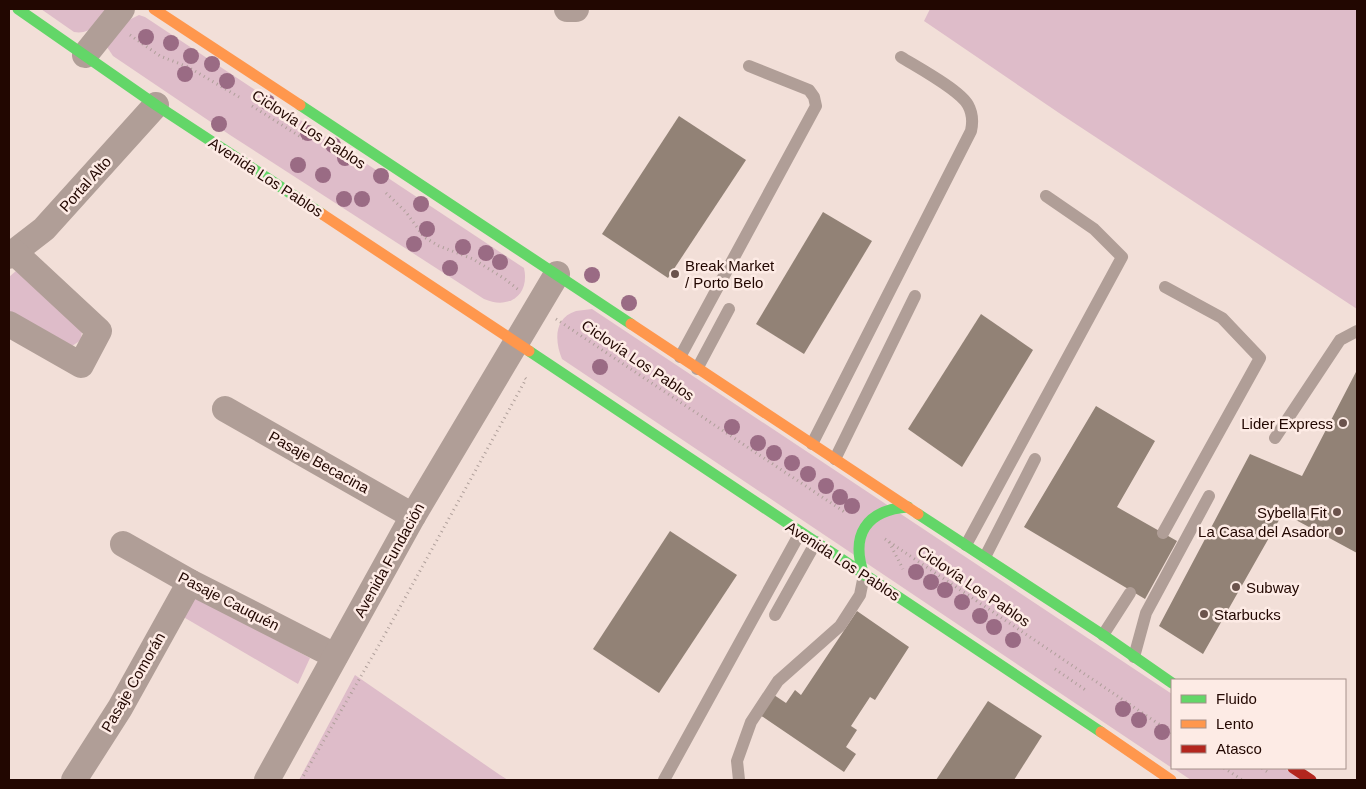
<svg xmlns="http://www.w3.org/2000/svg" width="1366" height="789" viewBox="0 0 1366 789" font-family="Helvetica,sans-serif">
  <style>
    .green { fill: #debcc9 }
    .building { fill: #928276 }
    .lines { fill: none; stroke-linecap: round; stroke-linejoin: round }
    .path { stroke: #af9f9a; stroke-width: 3; stroke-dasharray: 1 4; stroke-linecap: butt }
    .lane { stroke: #b09e97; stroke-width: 12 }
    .street { stroke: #b09e97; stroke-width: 26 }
    .fast { stroke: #63d668; stroke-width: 11 }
    .slow { stroke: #ff974d; stroke-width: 11 }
    .jam { stroke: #b3261e; stroke-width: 11 }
    .tree { fill: #9a6b84 }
    .poi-dot { fill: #6b534c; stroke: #fdebe5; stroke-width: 2 }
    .labels { text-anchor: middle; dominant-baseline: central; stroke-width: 5; stroke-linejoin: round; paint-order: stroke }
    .street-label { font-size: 15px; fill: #220701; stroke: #fdebe5 }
    .poi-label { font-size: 15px; fill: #220701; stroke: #fdebe5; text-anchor: start }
  </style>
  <rect width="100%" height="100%" fill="#f2dfd8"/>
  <g class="green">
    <path d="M41,9H106C98,22 91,35 74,32Z"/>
    <polygon points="930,9 1357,9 1357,309 1062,115 924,21"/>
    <path d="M139,15L145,17L524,268C530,295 509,310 484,299L230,135L113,56L107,47L125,22Z"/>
    <polygon points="16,271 82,331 81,340 72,346 9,312 9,277"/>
    <path d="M592,309L1172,694V768L562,359C555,342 553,318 576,311C581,310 587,310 592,309Z"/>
    <polygon points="193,596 310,658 298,684 180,615"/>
    <polygon points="355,675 500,775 508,780 299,780"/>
    <polygon points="1173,768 1284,768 1302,780 1191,780"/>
  </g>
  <g class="building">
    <polygon points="679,116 746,160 668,278 602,234"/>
    <polygon points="823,212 872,241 804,354 756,324"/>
    <polygon points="981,314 1033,350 962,467 908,429"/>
    <polygon points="1357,370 1357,553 1283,513 1203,654 1159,626 1250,454 1302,476"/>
    <polygon points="1096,406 1155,441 1117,507 1177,541 1145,599 1024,527"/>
    <polygon points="670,531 737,575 659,693 593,649"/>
    <polygon points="857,611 909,647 875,700 870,697 851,726 857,730 846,747 856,754 844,772 760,715 774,695 786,703 795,690 801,695"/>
    <polygon points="988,701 1042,736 1014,780 936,780"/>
  </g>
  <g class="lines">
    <g class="path">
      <polyline points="130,35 160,56 188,67 239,97"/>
      <polyline points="252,106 304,139"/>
      <polyline points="386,193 406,212 424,237 439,246 473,259 505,279 520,291"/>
      <polyline points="556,319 846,513"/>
      <polyline points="885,539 1172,733"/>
      <polyline points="889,542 903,569"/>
      <polyline points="1055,669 1087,691"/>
      <polyline points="1224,768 1242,780"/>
      <polyline points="1262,768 1269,773"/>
      <polyline points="301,780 379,645 526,379 525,378"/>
    </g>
    <g class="lane">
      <polyline points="680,357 816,106 814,97 809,90 749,66"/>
      <polyline points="697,369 729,309"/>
      <polyline points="1275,438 1340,340 1357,331"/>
      <path d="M812,444L971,131C973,122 973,114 968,105C960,90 917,67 901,57"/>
      <polyline points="835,459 915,296"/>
      <polyline points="1163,533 1260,358 1222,318 1165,287"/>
      <polyline points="966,545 1122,257 1094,229 1046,196"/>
      <polyline points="985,557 1035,459"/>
      <polyline points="775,615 816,542"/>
      <polyline points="1103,635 1130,593"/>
      <polyline points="1134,657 1146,613 1209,496"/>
      <polyline points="664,780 800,533"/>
      <polyline points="739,780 737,761 751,722 778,681 840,626 860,595 864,575"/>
    </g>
    <g class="street">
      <polyline points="567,9 576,9"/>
      <polyline points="85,55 122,9"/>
      <polyline points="9,256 44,229 156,105"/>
      <polyline points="9,324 81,365 99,331 14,252"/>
      <polyline points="225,409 413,516"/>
      <polyline points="123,544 190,582 335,656"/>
      <polyline points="74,780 120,708 190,582"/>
      <polyline points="267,780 413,516 557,274"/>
    </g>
    <g class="fast">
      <polyline points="18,9 156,105 322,214"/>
      <polyline points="300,105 631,324"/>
      <polyline points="529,351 1101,732"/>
      <polyline points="918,514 1103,635 1172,683"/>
      <path d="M864,575C850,535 866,510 908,507"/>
    </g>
    <g class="slow">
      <polyline points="154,9 300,105"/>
      <polyline points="322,214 529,351"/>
      <polyline points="631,324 918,514"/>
      <polyline points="1101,732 1171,780"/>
    </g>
    <polyline class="jam" points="1293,768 1311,780"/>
  </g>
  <g class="tree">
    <circle cx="146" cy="37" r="8"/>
    <circle cx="171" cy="43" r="8"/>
    <circle cx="191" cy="56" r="8"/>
    <circle cx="212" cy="64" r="8"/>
    <circle cx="185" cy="74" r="8"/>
    <circle cx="227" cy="81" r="8"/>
    <circle cx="267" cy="102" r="8"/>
    <circle cx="219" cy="124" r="8"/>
    <circle cx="308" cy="133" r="8"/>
    <circle cx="333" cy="145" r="8"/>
    <circle cx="345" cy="158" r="8"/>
    <circle cx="298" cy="165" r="8"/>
    <circle cx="323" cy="175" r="8"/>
    <circle cx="381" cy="176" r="8"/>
    <circle cx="344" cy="199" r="8"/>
    <circle cx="362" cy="199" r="8"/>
    <circle cx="421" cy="204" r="8"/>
    <circle cx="427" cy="229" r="8"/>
    <circle cx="414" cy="244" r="8"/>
    <circle cx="463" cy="247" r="8"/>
    <circle cx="486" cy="253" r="8"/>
    <circle cx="500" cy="262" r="8"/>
    <circle cx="450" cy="268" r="8"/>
    <circle cx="592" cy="275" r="8"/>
    <circle cx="629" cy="303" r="8"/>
    <circle cx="600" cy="367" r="8"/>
    <circle cx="732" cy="427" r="8"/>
    <circle cx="758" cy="443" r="8"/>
    <circle cx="774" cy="453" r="8"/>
    <circle cx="792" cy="463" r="8"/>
    <circle cx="808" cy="474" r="8"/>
    <circle cx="826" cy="486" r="8"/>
    <circle cx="840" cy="497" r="8"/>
    <circle cx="852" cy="506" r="8"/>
    <circle cx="916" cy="572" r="8"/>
    <circle cx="931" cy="582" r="8"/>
    <circle cx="945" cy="590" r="8"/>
    <circle cx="962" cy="602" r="8"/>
    <circle cx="980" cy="616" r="8"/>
    <circle cx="994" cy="627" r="8"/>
    <circle cx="1013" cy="640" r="8"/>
    <circle cx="1123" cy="709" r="8"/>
    <circle cx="1139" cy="720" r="8"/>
    <circle cx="1162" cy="732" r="8"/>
  </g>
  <g class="poi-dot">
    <circle cx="675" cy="274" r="5"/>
    <circle cx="1343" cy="423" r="5"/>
    <circle cx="1337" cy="512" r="5"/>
    <circle cx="1339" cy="531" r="5"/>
    <circle cx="1236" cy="587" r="5"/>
    <circle cx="1204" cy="614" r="5"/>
  </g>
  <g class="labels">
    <g class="street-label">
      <text transform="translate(309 129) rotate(33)">Ciclovía Los Pablos</text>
      <text transform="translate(266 177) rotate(33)">Avenida Los Pablos</text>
      <text transform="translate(85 184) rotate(-48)">Portal Alto</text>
      <text transform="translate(638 360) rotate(34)">Ciclovía Los Pablos</text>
      <text transform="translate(319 462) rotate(29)">Pasaje Becacina</text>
      <text transform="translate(389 560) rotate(-61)">Avenida Fundación</text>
      <text transform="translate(843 561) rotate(33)">Avenida Los Pablos</text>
      <text transform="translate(974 586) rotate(34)">Ciclovía Los Pablos</text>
      <text transform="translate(229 601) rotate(27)">Pasaje Cauquén</text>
      <text transform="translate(133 682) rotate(-60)">Pasaje Comorán</text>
    </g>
    <g class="poi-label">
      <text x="685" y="265">Break Market<tspan x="685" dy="17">/ Porto Belo</tspan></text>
      <text x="1333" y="423" text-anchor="end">Lider Express</text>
      <text x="1327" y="512" text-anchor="end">Sybella Fit</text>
      <text x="1329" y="531" text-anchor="end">La Casa del Asador</text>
      <text x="1246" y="587">Subway</text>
      <text x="1214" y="614">Starbucks</text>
    </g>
  </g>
  <rect width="1366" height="789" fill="none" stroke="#220701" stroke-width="20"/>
  <rect x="1171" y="679" width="175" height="90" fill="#fdebe5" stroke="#a5908a"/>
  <rect x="1181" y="695" width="25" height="8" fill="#63d668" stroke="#a5908a"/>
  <text x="1216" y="704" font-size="15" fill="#220701">Fluido</text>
  <rect x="1181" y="720" width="25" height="8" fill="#ff974d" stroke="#a5908a"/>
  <text x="1216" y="729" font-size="15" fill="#220701">Lento</text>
  <rect x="1181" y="745" width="25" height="8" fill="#b3261e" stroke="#a5908a"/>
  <text x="1216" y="754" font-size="15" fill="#220701">Atasco</text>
</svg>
